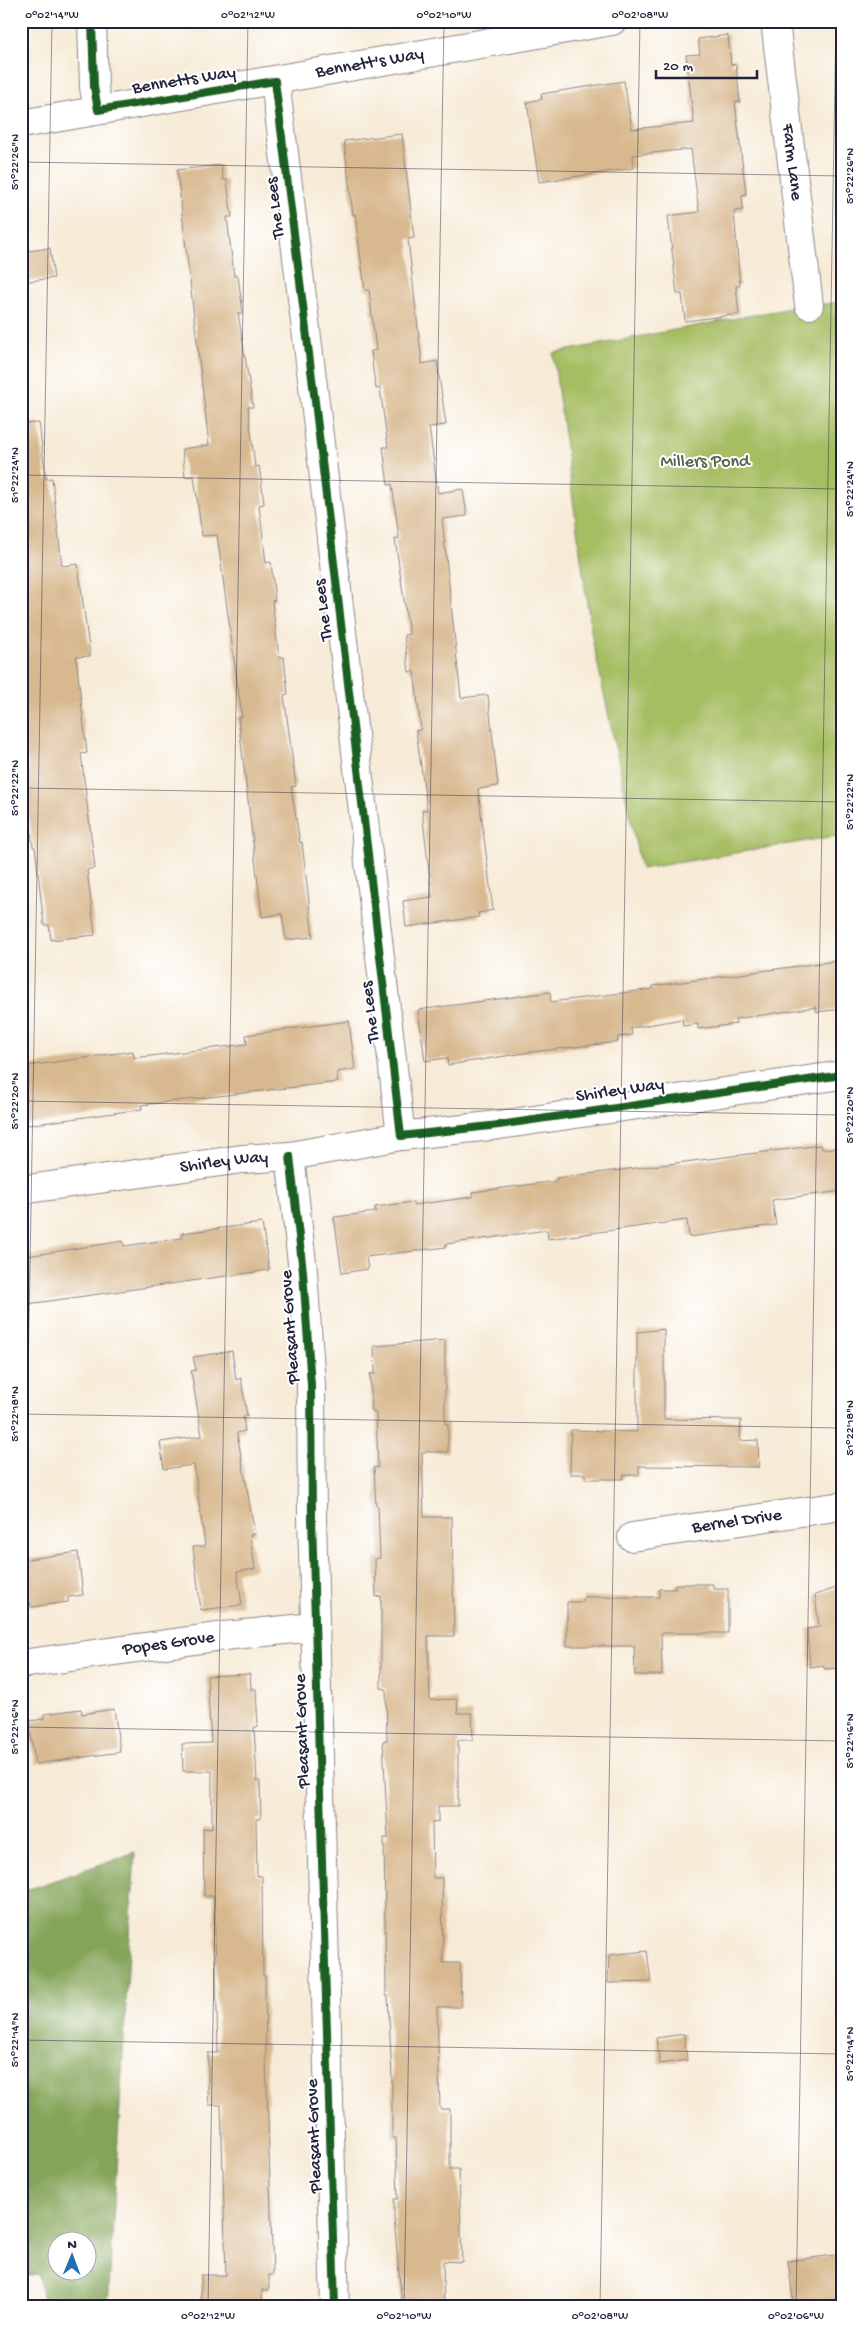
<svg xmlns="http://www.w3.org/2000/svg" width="863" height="2328" viewBox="0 0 863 2328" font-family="'Gochi Hand',sans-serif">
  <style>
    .green { fill: #a6bd62; stroke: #64704e }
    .forest { fill: #84a458; stroke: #53634a; fill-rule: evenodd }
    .building { fill: #d8b88e }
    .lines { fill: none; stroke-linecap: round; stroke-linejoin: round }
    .street-casing { stroke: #8c8689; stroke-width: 30 }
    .street { stroke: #fff; stroke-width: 28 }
    .cycleway-casing { stroke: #fff; stroke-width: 11 }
    .cycleway { stroke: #1b5e20; stroke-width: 8 }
    .ticks { fill: none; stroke: #22223b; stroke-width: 1; stroke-opacity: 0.45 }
    .labels { text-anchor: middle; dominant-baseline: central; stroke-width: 4; stroke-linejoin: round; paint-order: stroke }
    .street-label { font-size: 18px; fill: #22223b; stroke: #fff }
    .park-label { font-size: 18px; fill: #57604b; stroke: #fff }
    .neatline { fill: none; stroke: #22223b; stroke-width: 2 }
    .ticks-label { font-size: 12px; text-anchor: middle; fill: #22223b }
  </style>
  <rect width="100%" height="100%" fill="#fff"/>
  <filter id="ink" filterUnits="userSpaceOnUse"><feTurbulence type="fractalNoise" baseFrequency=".02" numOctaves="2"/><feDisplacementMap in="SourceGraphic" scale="10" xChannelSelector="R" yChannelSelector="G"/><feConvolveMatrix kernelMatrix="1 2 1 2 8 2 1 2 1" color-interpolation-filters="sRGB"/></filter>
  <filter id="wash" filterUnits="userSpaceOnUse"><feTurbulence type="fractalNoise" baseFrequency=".0096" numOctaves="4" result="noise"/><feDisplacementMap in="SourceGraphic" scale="20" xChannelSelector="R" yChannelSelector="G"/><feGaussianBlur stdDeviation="1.12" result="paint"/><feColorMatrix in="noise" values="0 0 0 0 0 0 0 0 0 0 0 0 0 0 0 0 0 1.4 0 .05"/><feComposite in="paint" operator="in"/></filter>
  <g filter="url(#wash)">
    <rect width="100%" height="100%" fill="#f7ebd7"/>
    <polygon class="green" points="842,302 842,835 641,869 591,632 553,353 796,307"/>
    <path class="forest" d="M135,1852L108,2307H44L38,2274L21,2276V1892ZM58,2240H88V2270H58Z"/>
    <g id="blocks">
      <g class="building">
        <polygon points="728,35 731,65 736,64 740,102 735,102 746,194 742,195 743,210 734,211 740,286 736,286 739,314 685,321 682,294 677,294 668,216 699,212 691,149 633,155 634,168 539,182 527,102 542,99 541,94 624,81 632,129 694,123 686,55 700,54 698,39"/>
        <polygon points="402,134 414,238 408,239 422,364 437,361 446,425 429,427 438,493 463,489 467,516 442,519 461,698 488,695 498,786 478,789 493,910 478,913 479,917 406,927 403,901 432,897 422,810 427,810 416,730 421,730 414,671 409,672 404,635 409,634 395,539 399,538 392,484 388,485 383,447 388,447 380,388 376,389 373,370 371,351 376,350 369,290 365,290 355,214 353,215 344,141"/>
        <polygon points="221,165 223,180 227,180 229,198 232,217 227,217 234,276 238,276 243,313 238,313 253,407 248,407 255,467 259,466 262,486 264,504 259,505 266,563 271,562 275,600 272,601 279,657 284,657 288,694 284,695 296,786 291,787 300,843 302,842 313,937 286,940 282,914 262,917 238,717 242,717 217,535 202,536 194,476 185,477 182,449 209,445 177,170"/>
        <polygon points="50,248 54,278 21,282 21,252"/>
        <polygon points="39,423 46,479 52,478 62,566 78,564 90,656 76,657 87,753 81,754 95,868 87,870 95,935 51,940 49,925 44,925 35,847 33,847 24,773 29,773 21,712 21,424"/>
        <polygon points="842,960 842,1009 817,1012 816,1007 735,1019 736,1024 698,1029 698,1024 683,1026 682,1019 631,1028 632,1035 618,1037 618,1042 531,1052 448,1065 447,1058 425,1061 418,1010 550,992 551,1002 653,989 653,986"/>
        <polygon points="349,1021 355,1069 337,1072 338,1082 141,1105 142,1109 21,1126 21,1067 133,1051 134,1058 247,1044 246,1035"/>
        <polygon points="821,1145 822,1149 836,1148 842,1191 772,1200 776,1225 689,1237 687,1220 548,1239 547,1230 446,1244 446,1247 366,1257 368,1269 342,1273 334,1217 376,1212 375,1207 413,1202 413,1205 473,1197 473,1192 557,1181 556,1178"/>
        <polygon points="262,1223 269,1270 21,1305 21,1257 123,1241 124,1246 182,1238 182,1233"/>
        <polygon points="664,1329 664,1419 741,1420 740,1441 758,1440 759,1467 639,1466 639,1475 623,1475 623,1479 585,1479 585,1474 570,1474 571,1430 637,1432 637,1332"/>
        <polygon points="445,1340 445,1424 448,1424 448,1452 422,1452 424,1517 452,1517 454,1636 428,1636 430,1700 457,1699 458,1713 472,1713 473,1740 458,1740 458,1806 438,1806 438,1822 432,1823 433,1878 442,1878 443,1963 460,1963 461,2007 437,2007 440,2109 450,2109 450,2169 459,2169 462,2262 443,2261 444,2307 402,2307 394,2218 394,2199 398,2199 396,2138 392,2138 392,2077 388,1996 386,1996 384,1838 388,1838 383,1741 387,1740 386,1689 381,1688 381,1596 376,1597 375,1559 380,1558 378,1506 376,1506 374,1467 378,1468 376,1412 372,1412 370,1374 375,1374 374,1346"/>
        <polygon points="232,1351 236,1380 241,1378 247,1416 243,1417 245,1431 237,1433 255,1534 250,1535 255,1569 237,1572 242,1605 201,1610 193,1547 205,1546 194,1465 164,1469 160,1442 202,1436 191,1371 196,1370 193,1357"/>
        <polygon points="78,1552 83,1595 68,1597 68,1602 31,1607 30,1602 21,1603 21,1560"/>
        <polygon points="675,1584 713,1584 713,1589 728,1589 728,1633 661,1633 662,1675 635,1675 634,1646 567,1646 567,1602 583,1602 583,1597 659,1597 659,1589 675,1589"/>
        <polygon points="842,1586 842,1668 824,1669 824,1665 810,1667 807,1629 819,1627 815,1595"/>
        <polygon points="250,1674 251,1689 256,1689 258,1727 254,1727 257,1781 260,1781 261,1819 256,1819 257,1876 262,1876 263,1976 265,1976 266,2060 273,2275 269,2275 269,2290 262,2290 262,2303 201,2303 201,2275 226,2275 221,2105 209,2105 208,2090 208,2053 218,2053 214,1896 204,1896 203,1828 212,1829 212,1771 183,1771 182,1744 211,1743 207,1676"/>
        <polygon points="81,1709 82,1714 114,1709 120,1752 35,1764 29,1721 44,1719 44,1714"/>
        <polygon points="647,1951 651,1982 608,1983 609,1955"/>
        <polygon points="684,2034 687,2060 660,2064 656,2038"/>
        <polygon points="842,2254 842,2307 794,2307 788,2261"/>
      </g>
    </g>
  </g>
  <g filter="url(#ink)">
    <use href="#blocks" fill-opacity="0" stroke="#8c8689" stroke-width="1"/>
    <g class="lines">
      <defs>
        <g id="street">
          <polyline points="92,21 94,87 98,110"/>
          <path id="s1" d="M775,21L809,305"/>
          <polyline points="275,81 316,410 401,1136"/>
          <path id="s2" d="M21,124L612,21"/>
          <polyline points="290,1156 303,1272 311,1385 312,1518 335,2307"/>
          <path id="s3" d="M21,1190L242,1159L290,1156L401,1136L499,1125L842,1075"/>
          <path id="s4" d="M632,1537L842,1506"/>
          <path id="s5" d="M21,1664L224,1636L315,1627"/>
        </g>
      </defs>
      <use href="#street" class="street-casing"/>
      <use href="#street" class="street"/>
      <defs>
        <g id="cycleway">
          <polyline points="92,21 94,87 98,110 275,81 316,410 401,1136 499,1125 842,1075"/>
          <polyline points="290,1156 303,1272 311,1385 312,1518 335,2307"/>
        </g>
      </defs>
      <use href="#cycleway" class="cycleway-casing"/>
      <use href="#cycleway" class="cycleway"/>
    </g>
  </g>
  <path class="ticks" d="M21,162L842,176M21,475L842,489M21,788L842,802M21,1101L842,1115M21,1414L842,1428M21,1727L842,1741M21,1775L52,21M21,2040L842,2054M208,2307L248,21M404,2307L444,21M600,2307L640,21M796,2307L836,21"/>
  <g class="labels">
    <g class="street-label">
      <text stroke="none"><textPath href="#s2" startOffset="354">Bennett's Way</textPath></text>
      <text transform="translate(184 81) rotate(-9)">Bennetts Way</text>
      <text stroke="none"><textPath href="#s1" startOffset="142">Farm Lane</textPath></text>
      <text transform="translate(276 208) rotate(-97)">The Lees</text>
      <text transform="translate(324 610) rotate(-97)">The Lees</text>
      <text transform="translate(371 1012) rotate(-97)">The Lees</text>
      <text transform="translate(620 1091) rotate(-8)">Shirley Way</text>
      <text stroke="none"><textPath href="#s3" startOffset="205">Shirley Way</textPath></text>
      <text transform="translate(291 1327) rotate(-94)">Pleasant Grove</text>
      <text stroke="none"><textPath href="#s4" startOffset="106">Bernel Drive</textPath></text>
      <text stroke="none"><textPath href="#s5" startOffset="149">Popes Grove</textPath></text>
      <text transform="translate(303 1731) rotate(-92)">Pleasant Grove</text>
      <text transform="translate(315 2136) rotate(-92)">Pleasant Grove</text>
    </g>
    <g class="park-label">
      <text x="705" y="462">Millers Pond</text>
    </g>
  </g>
  <rect width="863" height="2328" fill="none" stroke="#fff" stroke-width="55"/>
  <g transform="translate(72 2256) rotate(1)"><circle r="24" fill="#ffffff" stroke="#a7a7b1"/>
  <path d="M0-4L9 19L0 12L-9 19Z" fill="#1f6fb2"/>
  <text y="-8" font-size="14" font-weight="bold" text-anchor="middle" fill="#22223b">N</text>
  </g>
  <path d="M656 70v8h101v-8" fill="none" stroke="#22223b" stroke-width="2.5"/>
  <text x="663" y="70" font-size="15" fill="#22223b" stroke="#ffffff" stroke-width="4" paint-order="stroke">20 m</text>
  <rect x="28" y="28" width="808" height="2272" class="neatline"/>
  <g class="ticks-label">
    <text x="52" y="18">0°02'14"W</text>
    <text x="248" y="18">0°02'12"W</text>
    <text x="444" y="18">0°02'10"W</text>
    <text x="640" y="18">0°02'08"W</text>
    <text transform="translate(14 162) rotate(-90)" y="4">51°22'26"N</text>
    <text transform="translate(849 176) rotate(-90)" y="4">51°22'26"N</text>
    <text transform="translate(14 475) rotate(-90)" y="4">51°22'24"N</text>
    <text transform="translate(849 489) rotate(-90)" y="4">51°22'24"N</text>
    <text transform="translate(14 788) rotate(-90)" y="4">51°22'22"N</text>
    <text transform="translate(849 802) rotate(-90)" y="4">51°22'22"N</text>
    <text transform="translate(14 1101) rotate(-90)" y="4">51°22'20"N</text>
    <text transform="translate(849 1115) rotate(-90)" y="4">51°22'20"N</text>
    <text transform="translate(14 1414) rotate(-90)" y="4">51°22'18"N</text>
    <text transform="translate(849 1428) rotate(-90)" y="4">51°22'18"N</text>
    <text transform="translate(14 1727) rotate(-90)" y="4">51°22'16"N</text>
    <text transform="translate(849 1741) rotate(-90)" y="4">51°22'16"N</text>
    <text transform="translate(14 2040) rotate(-90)" y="4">51°22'14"N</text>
    <text transform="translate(849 2054) rotate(-90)" y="4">51°22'14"N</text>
    <text x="208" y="2319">0°02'12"W</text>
    <text x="404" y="2319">0°02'10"W</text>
    <text x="600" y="2319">0°02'08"W</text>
    <text x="796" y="2319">0°02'06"W</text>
  </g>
</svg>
